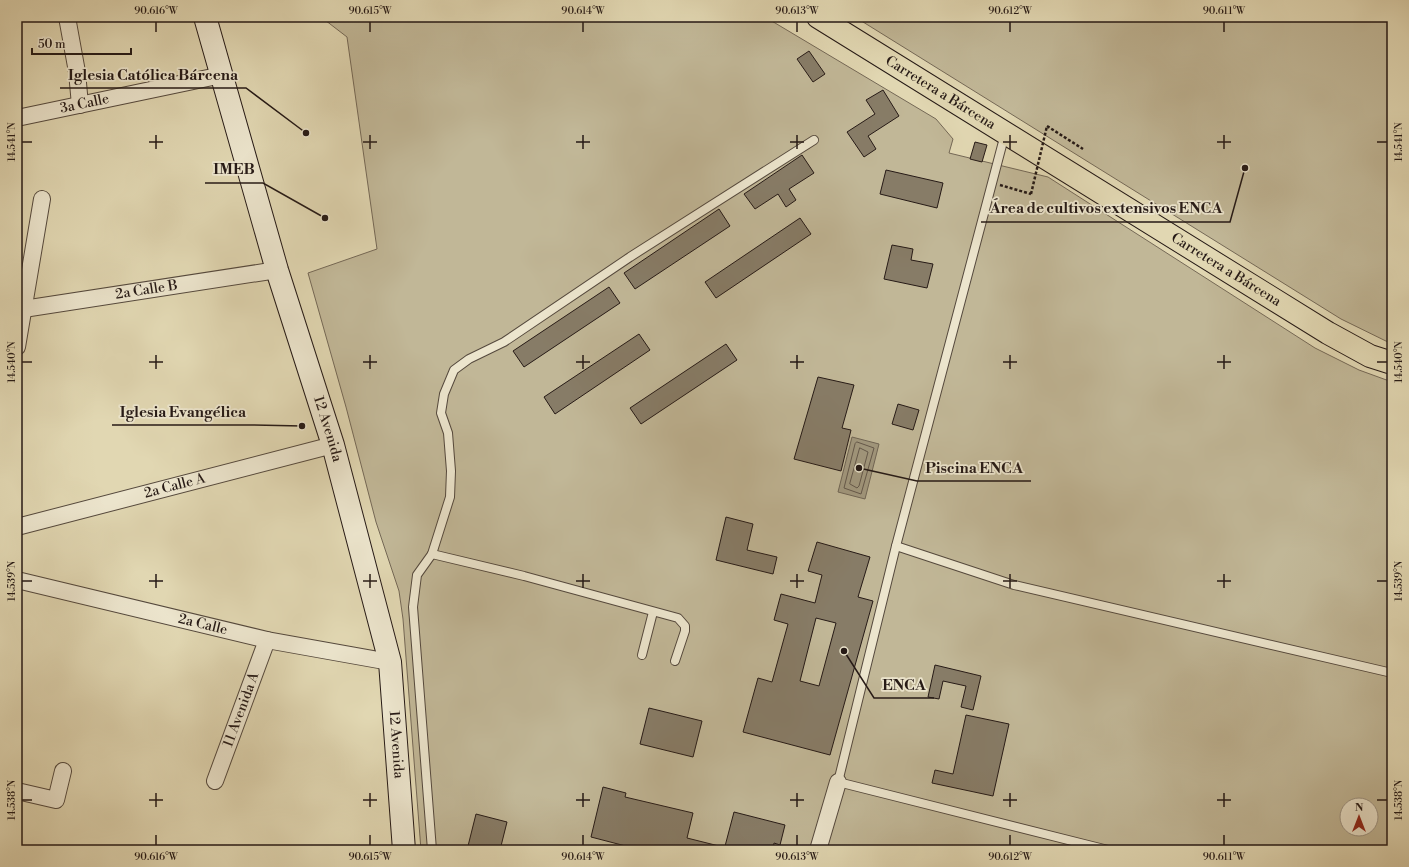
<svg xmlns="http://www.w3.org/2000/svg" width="1409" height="867" viewBox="0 0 1409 867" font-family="'Libre Bodoni',serif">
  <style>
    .green { fill: #c1b797; stroke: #746856; fill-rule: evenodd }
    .water { fill: #a1977d; stroke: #706554 }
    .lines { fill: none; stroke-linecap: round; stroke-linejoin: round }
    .shore { stroke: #64584a; stroke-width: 1 }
    .building { fill: #877c67; stroke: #261a16; fill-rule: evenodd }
    .lane-casing { stroke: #55493d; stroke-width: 10 }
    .street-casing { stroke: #55493d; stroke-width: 18 }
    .secondary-casing { stroke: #261a16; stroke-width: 24 }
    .primary-casing { stroke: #261a16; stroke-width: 24 }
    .path { stroke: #261a16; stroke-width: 2.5; stroke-dasharray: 3 2; stroke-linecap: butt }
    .lane { stroke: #ece5cd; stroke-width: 8 }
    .street { stroke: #ece5cd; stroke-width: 16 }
    .secondary { stroke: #ece5cd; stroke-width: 22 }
    .primary { stroke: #e1d7b2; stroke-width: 22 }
    .path-bridge { stroke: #261a16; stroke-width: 2.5; stroke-dasharray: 3 2; stroke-linecap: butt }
    .ticks { fill: none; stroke: #261a16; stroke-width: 1.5 }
    .labels { text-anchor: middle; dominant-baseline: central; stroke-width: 3.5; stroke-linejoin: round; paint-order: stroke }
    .street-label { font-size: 14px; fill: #261a16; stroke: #ece5cd }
    .leader { fill: none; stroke: #261a16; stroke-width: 1.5 }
    .callout-dot { fill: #261a16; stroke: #ece5cd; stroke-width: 1.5 }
    .callout-label { font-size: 15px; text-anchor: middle; font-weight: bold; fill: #261a16; stroke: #ece5cd; stroke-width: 3.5; stroke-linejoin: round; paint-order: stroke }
    .neatline { fill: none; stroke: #261a16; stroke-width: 1.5 }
    .ticks-label { font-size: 10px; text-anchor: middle; fill: #261a16 }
  </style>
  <rect width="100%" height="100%" fill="#e1d7b2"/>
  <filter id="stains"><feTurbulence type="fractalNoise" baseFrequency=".005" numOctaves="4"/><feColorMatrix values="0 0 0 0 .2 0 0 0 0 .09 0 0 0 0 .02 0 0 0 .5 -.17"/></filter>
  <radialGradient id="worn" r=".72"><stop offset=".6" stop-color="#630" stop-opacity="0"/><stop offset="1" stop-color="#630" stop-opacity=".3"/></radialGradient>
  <g class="green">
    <path d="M321,17H765L936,119L953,139L949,153L1048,177L1315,348L1359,370L1392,382V850H421L403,619L399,591L376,522L346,407L308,273L377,249L347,37ZM1347,805H1371V829H1347Z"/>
    <polygon points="855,17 1392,17 1392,344 1341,319"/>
  </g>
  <polygon class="water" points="852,437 879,444 865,499 838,492"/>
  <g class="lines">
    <g class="shore">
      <polygon points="857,442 874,448 861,494 844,488 855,444"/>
      <polygon points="860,448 868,452 859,486 857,488 850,484"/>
    </g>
  </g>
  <g class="building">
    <polygon points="809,51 825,74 813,82 797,59"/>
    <polygon points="883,90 899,116 868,136 876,149 864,157 847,132 875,114 866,100"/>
    <polygon points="975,142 987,145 982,162 970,159"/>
    <polygon points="802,155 814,173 789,189 796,200 786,207 778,194 755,209 744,194"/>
    <polygon points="886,170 943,183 937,208 880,194"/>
    <polygon points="719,209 730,226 635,289 624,273"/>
    <polygon points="800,218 811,234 716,298 705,282"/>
    <polygon points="892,245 913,249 911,260 933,264 927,288 884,279"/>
    <polygon points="609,287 620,303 524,367 513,351"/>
    <polygon points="639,334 650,350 555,414 544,397"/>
    <polygon points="726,344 737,360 641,424 630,408"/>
    <polygon points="818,377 854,385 842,428 851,430 841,471 794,459"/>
    <polygon points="898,404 919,410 913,430 892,424"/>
    <polygon points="726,517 753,524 747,550 777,557 773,574 716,560"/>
    <path d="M817,542L870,557L858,597L873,601L830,755L743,732L758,678L772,682L788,624L774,620L781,594L815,603L822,575L808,571ZM816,618L836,623L819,686L800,681Z"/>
    <polygon points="935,665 981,676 973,710 961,707 966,686 943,681 939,699 928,697"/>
    <polygon points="649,708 702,721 693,757 640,744"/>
    <polygon points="966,715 1009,724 993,796 932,783 935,770 953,774"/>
    <polygon points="603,787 626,793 625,797 693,813 687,838 719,846 718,850 641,850 591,837"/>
    <polygon points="734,812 785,825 780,845 774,843 773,850 724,850"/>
    <polygon points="476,814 507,822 500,850 467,850"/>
  </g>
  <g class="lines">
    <defs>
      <g id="lane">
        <polyline points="1005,134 896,546 838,782 1108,850"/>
        <polyline points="896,546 1014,585 1392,673"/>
        <polyline points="432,554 450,497 451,471 448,433 441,413 444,394 454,370 469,359 504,342 630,257 814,140"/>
        <polyline points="642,655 653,612"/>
        <polyline points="432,850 413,607 417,575 432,554 524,576 678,618 685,626 685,631 675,661"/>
      </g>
      <g id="street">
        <polyline points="67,17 77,72 80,105"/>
        <path id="s1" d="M17,118L222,75"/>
        <path id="s2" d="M17,310L277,270"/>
        <polyline points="17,347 42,199"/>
        <path id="s3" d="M17,527L333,445"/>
        <path id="s4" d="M17,580L267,640L390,662"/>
        <path id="s5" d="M215,781L267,640"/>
        <polyline points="17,791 56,800 63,771"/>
        <polyline points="818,850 838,782"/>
      </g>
      <g id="secondary">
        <path id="s6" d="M205,17L277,270L333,445L390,662L404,850"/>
      </g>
      <g id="primary">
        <path id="s7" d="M818,17L1328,333L1370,356L1392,363"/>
      </g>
    </defs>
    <use href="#lane" class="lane-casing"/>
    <use href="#street" class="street-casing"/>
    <use href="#secondary" class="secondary-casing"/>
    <use href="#primary" class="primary-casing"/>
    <g class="path">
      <polyline points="1047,126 1083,149"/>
      <polyline points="1000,185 1031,194"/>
    </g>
    <use href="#lane" class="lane"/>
    <use href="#street" class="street"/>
    <use href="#secondary" class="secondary"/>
    <use href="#primary" class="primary"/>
    <polyline class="path-bridge" points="1031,194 1047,126"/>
  </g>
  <path class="ticks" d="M156,22V32M370,22V32M583,22V32M797,22V32M1010,22V32M1224,22V32M156,135V149M370,135V149M583,135V149M797,135V149M1010,135V149M1224,135V149M22,142H32M149,142H163M363,142H377M576,142H590M790,142H804M1003,142H1017M1217,142H1231M1377,142H1387M156,355V369M370,355V369M583,355V369M797,355V369M1010,355V369M1224,355V369M22,362H32M149,362H163M363,362H377M576,362H590M790,362H804M1003,362H1017M1217,362H1231M1377,362H1387M156,574V588M370,574V588M583,574V588M797,574V588M1010,574V588M1224,574V588M22,581H32M149,581H163M363,581H377M576,581H590M790,581H804M1003,581H1017M1217,581H1231M1377,581H1387M156,793V807M370,793V807M583,793V807M797,793V807M1010,793V807M1224,793V807M22,800H32M149,800H163M363,800H377M576,800H590M790,800H804M1003,800H1017M1217,800H1231M1377,800H1387M156,835V845M370,835V845M583,835V845M797,835V845M1010,835V845M1224,835V845"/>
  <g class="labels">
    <g class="street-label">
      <text stroke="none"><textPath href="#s7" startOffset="144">Carretera a Bárcena</textPath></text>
      <text stroke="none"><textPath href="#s1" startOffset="69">3a Calle</textPath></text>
      <text stroke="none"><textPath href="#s7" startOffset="480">Carretera a Bárcena</textPath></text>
      <text stroke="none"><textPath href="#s2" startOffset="131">2a Calle B</textPath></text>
      <text stroke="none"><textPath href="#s6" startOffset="430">12 Avenida</textPath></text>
      <text stroke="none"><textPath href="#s3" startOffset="163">2a Calle A</textPath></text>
      <text stroke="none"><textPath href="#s4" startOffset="191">2a Calle</textPath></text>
      <text stroke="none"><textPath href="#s5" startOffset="76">11 Avenida A</textPath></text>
      <text stroke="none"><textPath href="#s6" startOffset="754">12 Avenida</textPath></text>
    </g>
  </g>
  <path class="leader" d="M306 133L246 88H60M325 218L263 183H205M1245 168L1230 222H981M302 426L254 425H112M859 468L917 481H1031M844 651L874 698H934"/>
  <g class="callout-dot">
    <circle cx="306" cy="133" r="4"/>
    <circle cx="325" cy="218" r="4"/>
    <circle cx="1245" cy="168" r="4"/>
    <circle cx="302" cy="426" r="4"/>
    <circle cx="859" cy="468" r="4"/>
    <circle cx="844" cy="651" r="4"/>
  </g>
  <g class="callout-label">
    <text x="153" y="80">Iglesia Católica Bárcena</text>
    <text x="234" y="174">IMEB</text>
    <text x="1106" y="213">Área de cultivos extensivos ENCA</text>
    <text x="183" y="417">Iglesia Evangélica</text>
    <text x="974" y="473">Piscina ENCA</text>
    <text x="904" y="690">ENCA</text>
  </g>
  <rect width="1409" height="867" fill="none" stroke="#e1d7b2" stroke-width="44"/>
  <g transform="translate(1359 817)"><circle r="19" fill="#ece5cd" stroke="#9d9484"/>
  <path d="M0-3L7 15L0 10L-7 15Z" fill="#8f2418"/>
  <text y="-6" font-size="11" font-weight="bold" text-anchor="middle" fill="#261a16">N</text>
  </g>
  <path d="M32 48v6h99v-6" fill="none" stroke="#261a16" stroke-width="2"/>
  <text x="38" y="48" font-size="12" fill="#261a16" stroke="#ece5cd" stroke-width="3" paint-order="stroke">50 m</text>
  <rect x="22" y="22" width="1365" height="823" class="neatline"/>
  <g class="ticks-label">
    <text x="156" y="14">90.616°W</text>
    <text x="370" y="14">90.615°W</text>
    <text x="583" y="14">90.614°W</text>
    <text x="797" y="14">90.613°W</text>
    <text x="1010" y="14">90.612°W</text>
    <text x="1224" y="14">90.611°W</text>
    <text transform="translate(11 142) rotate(-90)" y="4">14.541°N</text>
    <text transform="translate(1398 142) rotate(-90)" y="4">14.541°N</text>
    <text transform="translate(11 362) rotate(-90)" y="4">14.540°N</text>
    <text transform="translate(1398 362) rotate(-90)" y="4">14.540°N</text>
    <text transform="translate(11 581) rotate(-90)" y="4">14.539°N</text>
    <text transform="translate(1398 581) rotate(-90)" y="4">14.539°N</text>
    <text transform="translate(11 800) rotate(-90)" y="4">14.538°N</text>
    <text transform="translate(1398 800) rotate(-90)" y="4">14.538°N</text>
    <text x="156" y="860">90.616°W</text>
    <text x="370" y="860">90.615°W</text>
    <text x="583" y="860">90.614°W</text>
    <text x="797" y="860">90.613°W</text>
    <text x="1010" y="860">90.612°W</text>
    <text x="1224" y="860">90.611°W</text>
  </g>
  <rect width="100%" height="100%" filter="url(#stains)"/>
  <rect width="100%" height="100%" fill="url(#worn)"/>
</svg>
